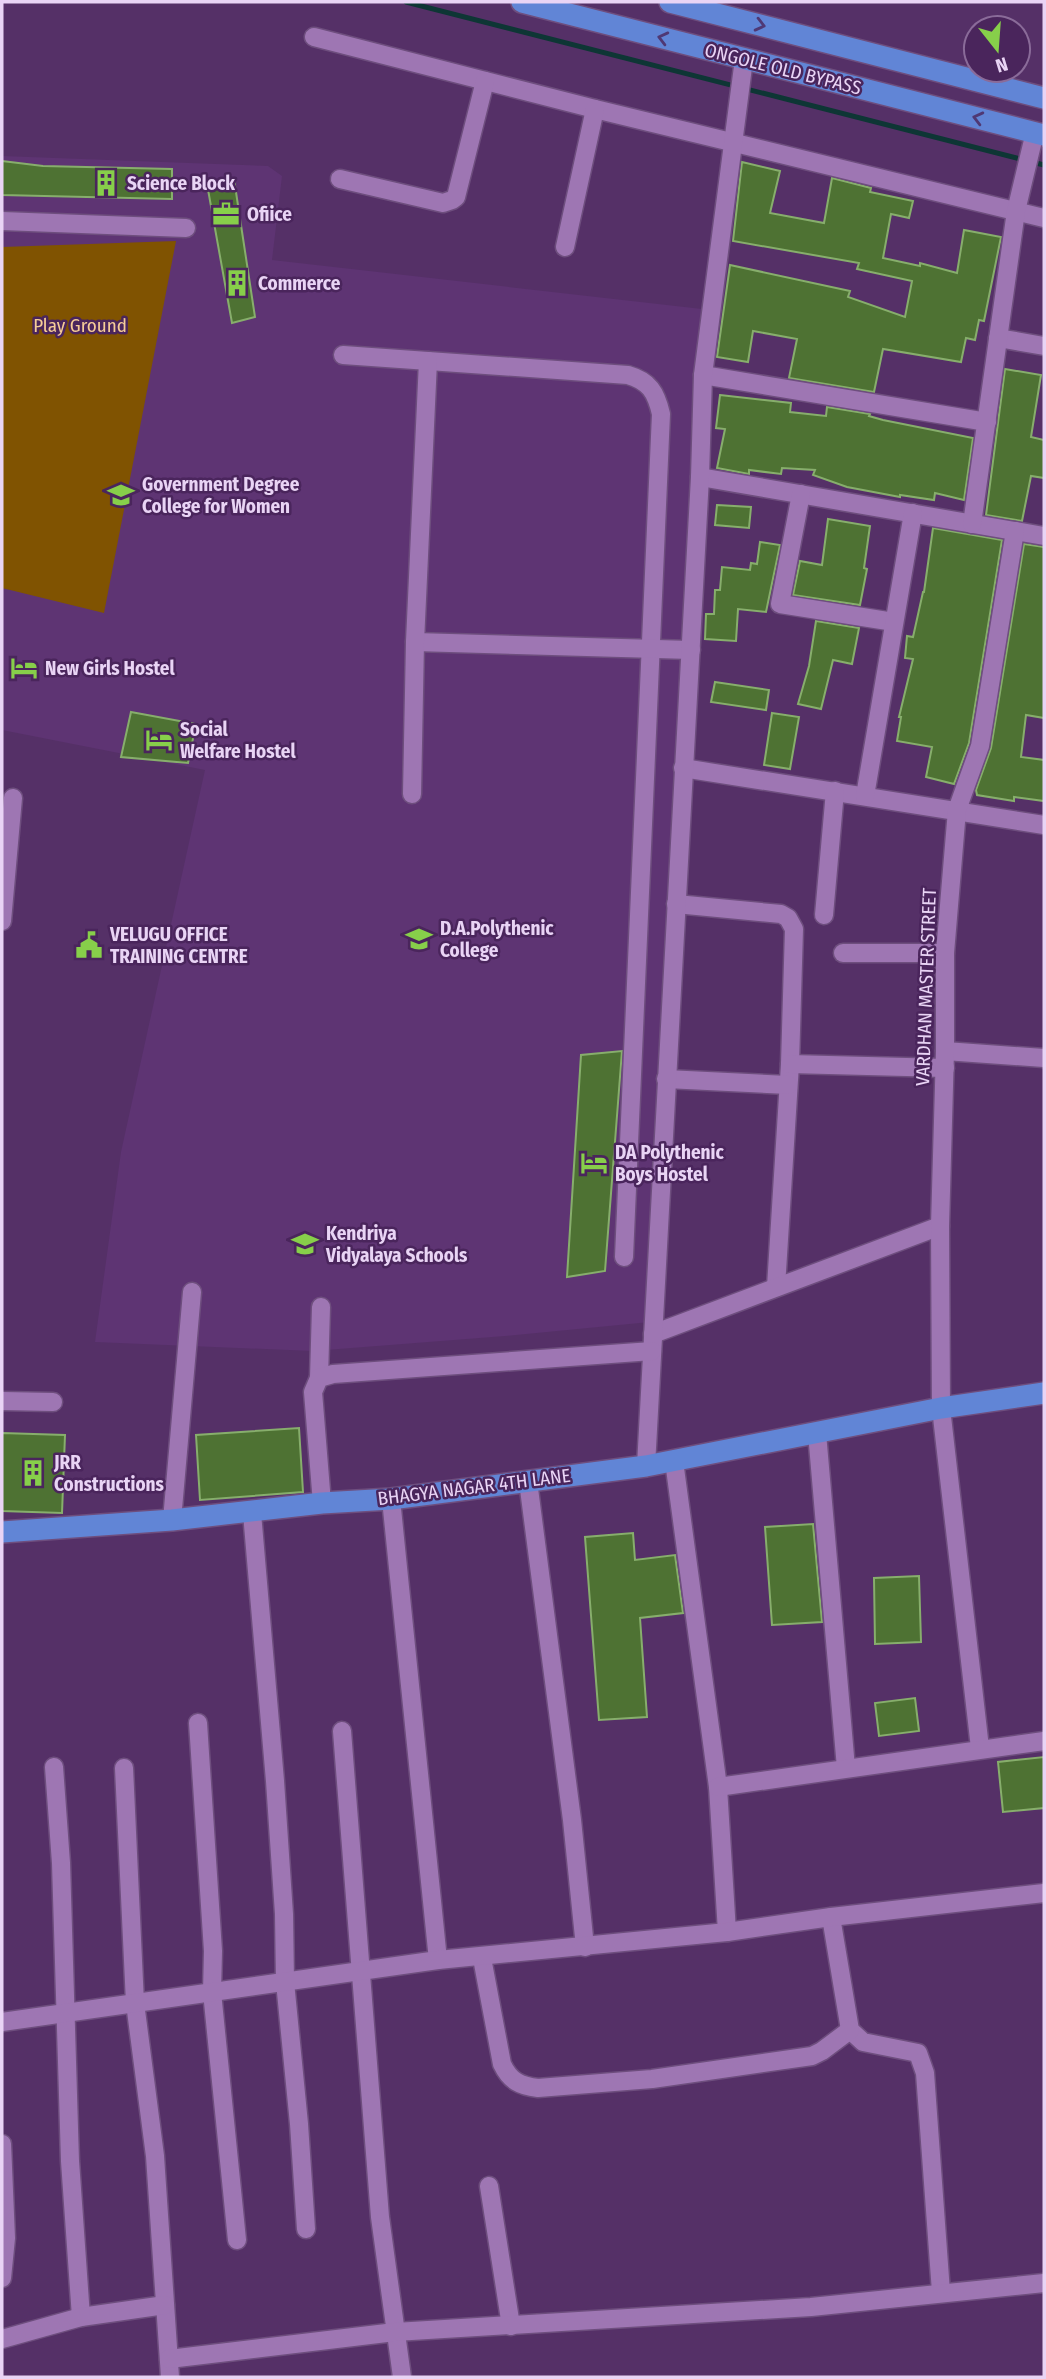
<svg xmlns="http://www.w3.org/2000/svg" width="1046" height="2379" viewBox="0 0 1046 2379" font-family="'Fira Sans Condensed',sans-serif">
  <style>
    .built { fill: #5e3473 }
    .green { fill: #805301 }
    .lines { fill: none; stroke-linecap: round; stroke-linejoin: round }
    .stream { stroke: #0e3635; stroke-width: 5 }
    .building { fill: #4e7233; stroke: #87ae6c; stroke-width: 2 }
    .minor-casing { stroke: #6e4e7e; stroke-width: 21 }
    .major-casing { stroke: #6e4e7e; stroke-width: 24 }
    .minor { stroke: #9e76b3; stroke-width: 18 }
    .major { stroke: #6185d6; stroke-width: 21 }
    .oneway { stroke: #4f3874 }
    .labels { text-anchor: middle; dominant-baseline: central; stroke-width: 5; stroke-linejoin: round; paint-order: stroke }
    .street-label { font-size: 19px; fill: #e9d4f5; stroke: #4a255c }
    .poi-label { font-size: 19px; font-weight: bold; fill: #e9d4f5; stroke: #4a255c; text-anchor: start }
    .park-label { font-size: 19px; fill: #f6cd97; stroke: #4a255c }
  </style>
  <rect width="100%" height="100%" fill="#553067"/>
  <polygon class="built" points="2,156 268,166 282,176 272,260 702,309 650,1322 505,1336 313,1351 95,1342 121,1152 205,770 2,730"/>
  <polygon class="green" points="176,241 104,613 2,588 2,247"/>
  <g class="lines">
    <polyline class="stream" points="406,2 1044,165"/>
  </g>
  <g class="building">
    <polygon points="2,161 43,166 172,169 172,199 2,195"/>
    <polygon points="742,162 780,171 770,213 824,223 832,178 871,188 870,192 913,201 909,218 891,214 883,258 920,266 920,263 957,273 964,230 1001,237 984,321 979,320 975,340 966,338 961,362 883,349 874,392 789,378 797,339 753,331 748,362 717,357 730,265 850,291 848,297 905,317 912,281 857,269 859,263 733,241"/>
    <polygon points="234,179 255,317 232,323 207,184"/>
    <polygon points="1005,369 1041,375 1031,437 1044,440 1044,478 1031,476 1022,521 986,515"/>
    <polygon points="720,395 791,403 790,412 826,416 827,407 870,414 869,416 883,420 973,438 964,500 935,493 934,500 900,495 900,497 847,487 813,475 815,470 782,468 781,474 749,470 749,474 717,468 725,429 716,428"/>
    <polygon points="717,505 751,507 749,528 715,525"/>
    <polygon points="828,519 870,526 864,568 867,569 860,605 793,595 800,561 822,565"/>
    <polygon points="933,528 1002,540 969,743 954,784 926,777 932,747 897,741 901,717 899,717 913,659 905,658 907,636 913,637 923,592 924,592"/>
    <polygon points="760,542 780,545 766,612 738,609 736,641 705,639 706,614 714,614 715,590 720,590 722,567 750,570 751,563 757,564"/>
    <polygon points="1024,544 1044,547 1044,718 1026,715 1021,757 1044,760 1044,801 1014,797 1014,801 977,795 976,790 991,748"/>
    <polygon points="816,621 859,628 852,664 833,660 821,709 798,704 809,666"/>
    <polygon points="715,682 769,690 766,710 711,702"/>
    <polygon points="131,712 196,724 188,763 121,757"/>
    <polygon points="772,713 799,717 790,769 764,765"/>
    <polygon points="622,1051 605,1271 567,1277 581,1055"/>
    <polygon points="299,1428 303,1492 200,1500 196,1435"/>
    <polygon points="2,1433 65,1435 62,1513 2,1511"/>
    <polygon points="813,1524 822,1622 772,1625 765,1527"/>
    <polygon points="633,1533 635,1560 675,1555 683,1613 640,1618 647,1717 599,1720 585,1537"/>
    <polygon points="919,1576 921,1642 875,1644 874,1578"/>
    <polygon points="915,1698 919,1731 879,1736 875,1703"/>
    <polygon points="1044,1757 1044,1808 1003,1812 998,1762"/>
  </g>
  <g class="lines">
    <defs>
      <g id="minor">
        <polyline points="314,37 595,109 1044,218"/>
        <polyline points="340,179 443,203 452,200 456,197 485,81"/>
        <polyline points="2,221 186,228"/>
        <polyline points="565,247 595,109"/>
        <polyline points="998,338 1044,346"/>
        <path d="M343,355L628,375C649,381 656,392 661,414L624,1257"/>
        <polyline points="703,375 987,422"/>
        <polyline points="700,477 1044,536"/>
        <polyline points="801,494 780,604 894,622"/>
        <polyline points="972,524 1016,211 1035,132"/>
        <polyline points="415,642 691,650"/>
        <polyline points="683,768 1044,825"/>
        <polyline points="412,794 415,642 428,361"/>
        <polyline points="865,796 913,513"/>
        <polyline points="676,904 781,914 788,918 794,929 790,1064 776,1287"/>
        <polyline points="824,915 835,791"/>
        <polyline points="2,921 13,798"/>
        <polyline points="843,953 945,953"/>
        <polyline points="945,1051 1044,1058"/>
        <polyline points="790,1064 945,1068"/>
        <polyline points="666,1079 788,1085"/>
        <polyline points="653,1334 940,1226"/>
        <polyline points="319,1378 321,1307"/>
        <polyline points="2,1401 53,1402"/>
        <polyline points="817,1433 846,1768"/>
        <polyline points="674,1461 718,1787 727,1932"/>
        <polyline points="646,1466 700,477 703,375 744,59"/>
        <polyline points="528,1481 572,1820 585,1947"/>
        <polyline points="391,1499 438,1960"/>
        <polyline points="322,1503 313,1392 319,1378 333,1374 652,1351"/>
        <polyline points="252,1513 275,1781 284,1914 285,1982 299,2124 306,2229"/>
        <polyline points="172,1520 192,1292"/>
        <polyline points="198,1723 213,1951 212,1992 237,2240"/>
        <polyline points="342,1731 380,2217 402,2377"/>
        <polyline points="980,1748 941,1408 940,1226 945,1051 945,953 957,810 980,746 1015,531"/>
        <polyline points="54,1767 61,1863 70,2161 81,2317"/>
        <polyline points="124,1768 135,2003 155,2156 170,2377"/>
        <polyline points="718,1787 1044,1741"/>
        <polyline points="831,1917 850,2030 863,2042 918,2053 925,2073 941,2292"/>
        <path d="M482,1958L502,2064C510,2081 520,2086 538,2088L652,2079L812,2056L822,2051L850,2030"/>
        <polyline points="2,2022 438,1960 727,1932 831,1917 1044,1893"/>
        <polyline points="2,2144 6,2238 2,2278"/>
        <polyline points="489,2186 511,2326"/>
        <polyline points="2,2339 81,2317 165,2305"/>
        <polyline points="169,2359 395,2332 811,2307 1044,2283"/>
      </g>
      <g id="major">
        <polyline points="522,2 1044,135"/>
        <polyline points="670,2 1044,98"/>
        <polyline points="2,1532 172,1520 322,1503 391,1499 646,1466 941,1408 1044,1393"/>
      </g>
    </defs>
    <use href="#minor" class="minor-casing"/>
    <use href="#major" class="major-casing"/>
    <use href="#minor" class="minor"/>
    <use href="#major" class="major"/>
  </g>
  <defs><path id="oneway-chevron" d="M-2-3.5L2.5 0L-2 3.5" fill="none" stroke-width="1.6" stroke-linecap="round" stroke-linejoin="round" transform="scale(1.75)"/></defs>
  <g class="oneway">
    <use href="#oneway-chevron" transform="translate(760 25) rotate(14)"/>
    <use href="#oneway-chevron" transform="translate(663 38) rotate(-166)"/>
    <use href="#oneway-chevron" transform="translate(978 118) rotate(-166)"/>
  </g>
  <defs>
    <symbol id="building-bare" viewBox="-9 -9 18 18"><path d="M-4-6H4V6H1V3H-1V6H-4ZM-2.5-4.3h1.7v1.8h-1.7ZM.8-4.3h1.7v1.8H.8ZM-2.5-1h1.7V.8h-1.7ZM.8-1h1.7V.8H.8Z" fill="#87cf4a" stroke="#4a255c" stroke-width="2.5" paint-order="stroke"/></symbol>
    <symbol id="office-bare" viewBox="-9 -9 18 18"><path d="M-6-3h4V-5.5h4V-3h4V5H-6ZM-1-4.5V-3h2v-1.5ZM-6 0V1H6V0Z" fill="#87cf4a" stroke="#4a255c" stroke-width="2.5" paint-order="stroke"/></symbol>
    <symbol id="university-bare" viewBox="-9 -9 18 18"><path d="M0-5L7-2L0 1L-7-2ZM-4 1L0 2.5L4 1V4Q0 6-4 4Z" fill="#87cf4a" stroke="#4a255c" stroke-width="2.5" paint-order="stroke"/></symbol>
    <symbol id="hotel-bare" viewBox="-9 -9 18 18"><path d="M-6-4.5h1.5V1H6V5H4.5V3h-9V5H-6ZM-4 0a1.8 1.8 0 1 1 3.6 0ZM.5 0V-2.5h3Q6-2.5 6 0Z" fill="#87cf4a" stroke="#4a255c" stroke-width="2.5" paint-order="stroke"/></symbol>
    <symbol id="civic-bare" viewBox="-9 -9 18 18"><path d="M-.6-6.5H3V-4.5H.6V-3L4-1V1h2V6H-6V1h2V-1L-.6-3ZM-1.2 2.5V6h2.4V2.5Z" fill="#87cf4a" stroke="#4a255c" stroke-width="2.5" paint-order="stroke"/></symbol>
    <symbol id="school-bare" viewBox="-9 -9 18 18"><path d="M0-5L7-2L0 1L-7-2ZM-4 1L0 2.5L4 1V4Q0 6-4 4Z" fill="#87cf4a" stroke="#4a255c" stroke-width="2.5" paint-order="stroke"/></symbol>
  </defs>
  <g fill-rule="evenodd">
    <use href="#building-bare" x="87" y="164" width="38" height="38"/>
    <use href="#office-bare" x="207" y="195" width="38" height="38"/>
    <use href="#building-bare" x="218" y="264" width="38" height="38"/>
    <use href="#university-bare" x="102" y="476" width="38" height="38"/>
    <use href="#hotel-bare" x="5" y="649" width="38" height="38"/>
    <use href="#hotel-bare" x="140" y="721" width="38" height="38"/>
    <use href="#university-bare" x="400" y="920" width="38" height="38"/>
    <use href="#civic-bare" x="70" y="926" width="38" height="38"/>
    <use href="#hotel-bare" x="575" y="1144" width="38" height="38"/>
    <use href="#school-bare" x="286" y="1225" width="38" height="38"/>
    <use href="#building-bare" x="14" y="1454" width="38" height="38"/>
  </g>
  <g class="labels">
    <g class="street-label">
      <text transform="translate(783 69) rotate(14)">ONGOLE OLD BYPASS</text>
      <text transform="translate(926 987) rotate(-88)">VARDHAN MASTER STREET</text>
      <text transform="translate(474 1487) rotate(-7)">BHAGYA NAGAR 4TH LANE</text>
    </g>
    <g class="poi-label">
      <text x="127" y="183">Science Block</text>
      <text x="247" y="214">Ofiice</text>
      <text x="258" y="283">Commerce</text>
      <text x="142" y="484">Government Degree<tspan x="142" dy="22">College for Women</tspan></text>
      <text x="45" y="668">New Girls Hostel</text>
      <text x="180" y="729">Social<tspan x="180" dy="22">Welfare Hostel</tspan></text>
      <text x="440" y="928">D.A.Polythenic<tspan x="440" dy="22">College</tspan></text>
      <text x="110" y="934">VELUGU OFFICE<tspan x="110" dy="22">TRAINING CENTRE</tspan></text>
      <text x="615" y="1152">DA Polythenic<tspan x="615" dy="22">Boys Hostel</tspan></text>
      <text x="326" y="1233">Kendriya<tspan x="326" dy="22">Vidyalaya Schools</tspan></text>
      <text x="54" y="1462">JRR<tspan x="54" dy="22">Constructions</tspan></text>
    </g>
    <g class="park-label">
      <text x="80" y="325">Play Ground</text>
    </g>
  </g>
  <rect width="1046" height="2379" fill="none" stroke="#e9d4f5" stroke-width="7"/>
  <g transform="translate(997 49) rotate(163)"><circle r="33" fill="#4a255c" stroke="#8a6b99" stroke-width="2"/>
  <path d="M0-5L12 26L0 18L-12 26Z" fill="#87cf4a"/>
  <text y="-10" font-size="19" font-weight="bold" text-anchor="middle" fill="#e9d4f5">N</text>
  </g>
</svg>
